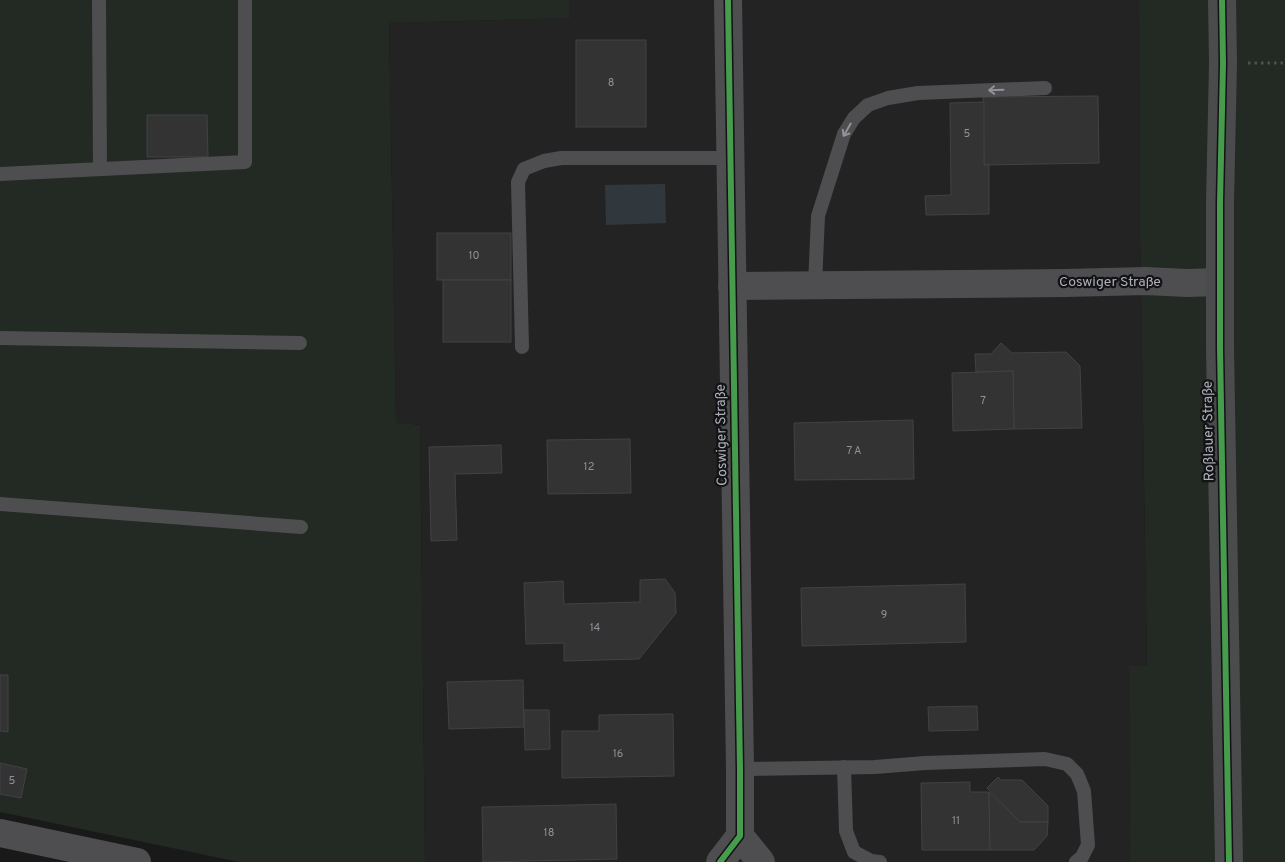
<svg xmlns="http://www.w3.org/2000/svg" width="1285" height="862" viewBox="0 0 1285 862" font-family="Overpass,sans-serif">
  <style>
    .built { fill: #232324 }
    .green { fill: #232923 }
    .water { fill: #31383d }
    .building { fill: #333334; stroke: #424245 }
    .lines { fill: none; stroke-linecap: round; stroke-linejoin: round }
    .path { stroke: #4f5052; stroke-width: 3; stroke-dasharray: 2.5 4; stroke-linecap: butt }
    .lane { stroke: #4e4e51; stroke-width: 14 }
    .street { stroke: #4e4e51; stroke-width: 28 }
    .primary { stroke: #4b4b4d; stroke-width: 28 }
    .cycleway-casing { stroke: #131315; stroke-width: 9 }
    .cycleway { stroke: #469c4c; stroke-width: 6 }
    .oneway { stroke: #909399 }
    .labels { text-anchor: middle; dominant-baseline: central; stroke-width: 4.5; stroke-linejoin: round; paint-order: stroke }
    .number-label { font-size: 11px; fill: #8e9197 }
    .street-label { font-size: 14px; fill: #acb0b8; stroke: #131315 }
  </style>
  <rect width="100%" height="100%" fill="#191919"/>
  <polygon class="built" points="569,0 1139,0 1140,232 1147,666 1129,667 1130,862 425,862 420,425 396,422 389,23 569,18"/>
  <g class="green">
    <polygon points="0,0 569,0 570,18 389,23 396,422 420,425 425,862 239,862 0,812"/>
    <polygon points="1139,0 1285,0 1285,862 1130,862 1129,666 1147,666 1140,232"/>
  </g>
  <polygon class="water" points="665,184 666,223 606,225 605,185"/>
  <g class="building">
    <rect x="576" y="40" width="70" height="87"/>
    <polygon points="1098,96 1099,163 984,165 983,97"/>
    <polygon points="984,102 984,165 989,165 989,214 926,215 925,196 951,195 950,103"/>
    <polygon points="147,115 207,115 208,157 147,157"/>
    <rect x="437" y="233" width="74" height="47"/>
    <rect x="443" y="280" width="68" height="62"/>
    <polygon points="1001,343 1012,353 1066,352 1080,366 1082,428 1014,429 1013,371 976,372 975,354 991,354"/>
    <polygon points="1013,371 1014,429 953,431 952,373"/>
    <polygon points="913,420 914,479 795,480 794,423"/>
    <polygon points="630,439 631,493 548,494 547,440"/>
    <polygon points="501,445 502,473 455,474 457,540 431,541 429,447"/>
    <polygon points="665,579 675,593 676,613 639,659 564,661 564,643 526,644 524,583 563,581 564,604 640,602 640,580"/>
    <polygon points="965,584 966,642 802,646 801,588"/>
    <polygon points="0,675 8,675 8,732 0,731"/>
    <polygon points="523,680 524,727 449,729 447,682"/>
    <polygon points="977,706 978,730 929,731 928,707"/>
    <polygon points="524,710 549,710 550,749 525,750"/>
    <polygon points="673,714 674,776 562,778 562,731 599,731 599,715"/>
    <polygon points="0,763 27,769 21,798 0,794"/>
    <polygon points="998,777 1001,780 1022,780 1048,806 1048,822 1020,822 987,788"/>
    <polygon points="970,782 970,792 989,792 990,850 922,850 921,783"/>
    <polygon points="989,792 1020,822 1048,822 1047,836 1034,850 990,850"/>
    <polygon points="616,804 617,859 483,862 482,807"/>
  </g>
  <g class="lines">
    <polyline class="path" points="1248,63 1285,63"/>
    <g class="lane">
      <polyline points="99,0 100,169"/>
      <polyline points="0,174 245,162 245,0"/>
      <polyline points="815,285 818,216 844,134 854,118 868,105 888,98 918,93 1045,88"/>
      <polyline points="0,338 300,343"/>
      <polyline points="522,347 518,182 524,169 544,161 561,158 730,158"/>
      <polyline points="0,504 301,527"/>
      <polyline points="844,767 846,831 854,852 871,861 880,862"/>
      <polyline points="740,769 875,767 925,763 1045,759 1067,764 1077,774 1084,791 1088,845 1082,857 1076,862"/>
    </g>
    <g class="street">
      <polyline points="732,286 1065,283 1146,281 1187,283 1219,282"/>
      <polyline points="0,833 137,862"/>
      <polyline points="740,836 761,862"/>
      <polyline points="720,862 740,836 740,769 728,0"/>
    </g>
    <polyline class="primary" points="1222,0 1223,63 1220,203 1220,348 1229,862"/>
    <defs>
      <g id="cycleway">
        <polyline points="1222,0 1223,63 1220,203 1220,348 1229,862"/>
        <polyline points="720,862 740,836 740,769 728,0"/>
      </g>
    </defs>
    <use href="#cycleway" class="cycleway-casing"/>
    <use href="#cycleway" class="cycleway"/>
  </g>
  <defs><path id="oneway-shaft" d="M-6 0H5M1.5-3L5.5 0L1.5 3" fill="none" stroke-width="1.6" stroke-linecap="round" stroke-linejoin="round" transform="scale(1.25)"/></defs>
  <g class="oneway">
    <use href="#oneway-shaft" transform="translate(996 90) rotate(178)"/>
    <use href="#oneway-shaft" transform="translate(847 130) rotate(120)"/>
  </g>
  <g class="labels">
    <g class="number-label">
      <text x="611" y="83">8</text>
      <text x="967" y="134">5</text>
      <text x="474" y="256">10</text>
      <text x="983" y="401">7</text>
      <text x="854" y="451">7 A</text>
      <text x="589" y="467">12</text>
      <text x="884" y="615">9</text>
      <text x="595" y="628">14</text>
      <text x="618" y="754">16</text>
      <text x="12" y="781">5</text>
      <text x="956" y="821">11</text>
      <text x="549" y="833">18</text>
    </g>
    <g class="street-label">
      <text x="1110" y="282">Coswiger Straße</text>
      <text transform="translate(1209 431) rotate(-91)">Roßlauer Straße</text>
      <text transform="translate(722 435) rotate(-91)">Coswiger Straße</text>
    </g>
  </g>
</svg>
